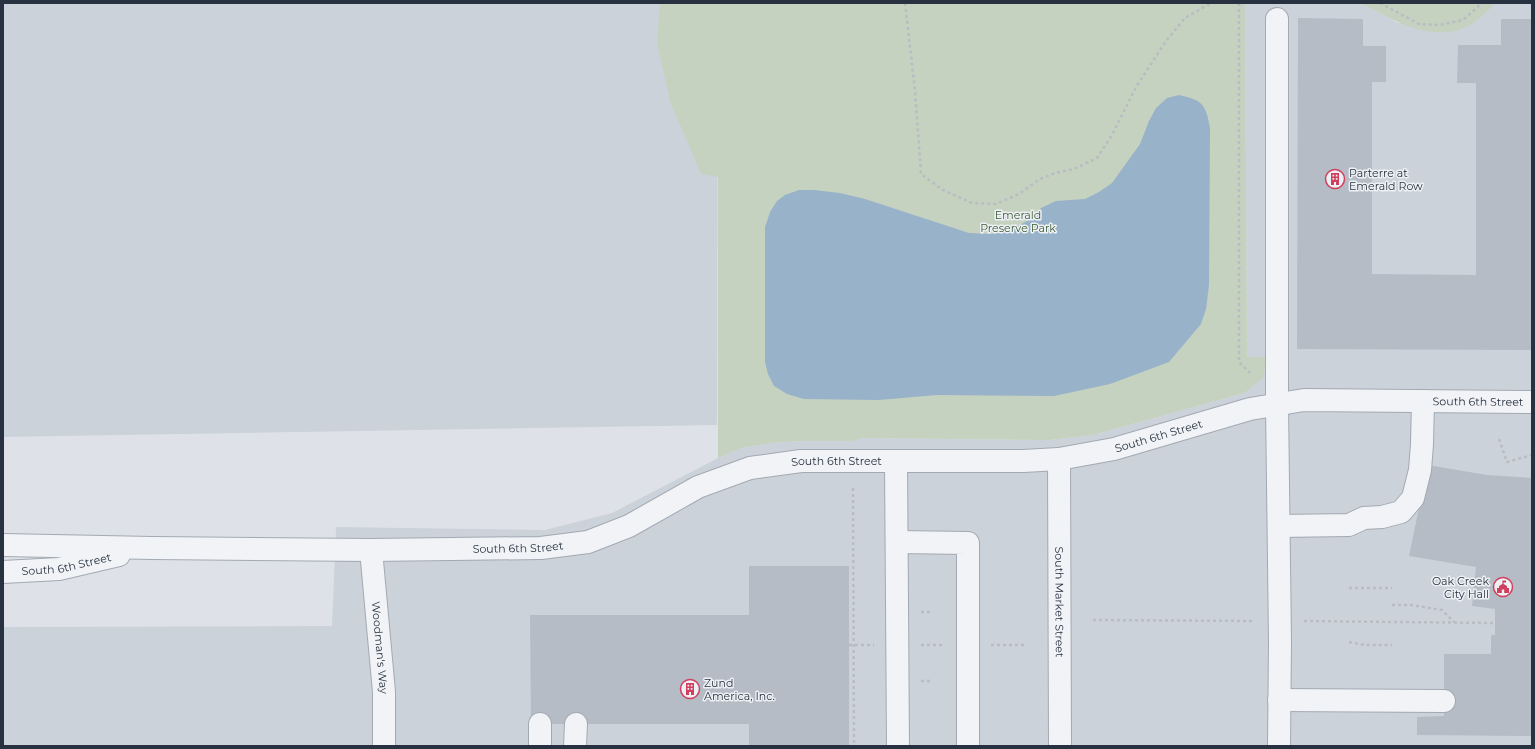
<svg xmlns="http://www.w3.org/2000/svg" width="1535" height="749" viewBox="0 0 1535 749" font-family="Montserrat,sans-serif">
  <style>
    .built { fill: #ccd2da }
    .green { fill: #c5d2bf }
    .water { fill: #98b2c9 }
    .building { fill: #b5bcc5 }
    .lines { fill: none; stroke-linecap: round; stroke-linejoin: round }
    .minor-casing { stroke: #a3a9b2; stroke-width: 24 }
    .path { stroke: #b8bdc3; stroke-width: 2.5; stroke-dasharray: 3 3; stroke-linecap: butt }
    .minor { stroke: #f1f3f6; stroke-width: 22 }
    .labels { text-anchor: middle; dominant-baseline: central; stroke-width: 3; stroke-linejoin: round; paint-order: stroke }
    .poi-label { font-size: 11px; fill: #27313f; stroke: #edf1f5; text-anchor: start }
    .park-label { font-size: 11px; fill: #3d5b34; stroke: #edf1f5 }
    .street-label { font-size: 11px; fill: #27313f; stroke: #edf1f5 }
  </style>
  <rect width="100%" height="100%" fill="#dee2e8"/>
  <g class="built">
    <polygon points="3,3 718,3 717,425 3,437"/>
    <polygon points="1245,3 1359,3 1369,7 1398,23 1477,20 1495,3 1532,3 1532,746 3,746 3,627 332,626 336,527 545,530 612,513 718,458 741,448 771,443 801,441 854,441 863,438 1049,440 1093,435 1244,393 1266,357 1247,357"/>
  </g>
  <g class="green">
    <polygon points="660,3 1245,3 1247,357 1267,357 1263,378 1244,393 1093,435 1049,440 863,438 854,441 801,441 771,443 741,448 718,458 718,177 701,174 670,101 657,43"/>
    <path d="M1359,3H1495C1485,14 1473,26 1458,30C1440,36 1415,30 1398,22C1384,16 1373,8 1359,3Z"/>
  </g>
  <path class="water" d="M1179,95C1203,100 1206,105 1210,128L1209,285L1206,309L1201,324L1169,362L1110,384L1054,396L937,395L879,400L804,399L787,394L774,386L768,374L765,362V227L770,212L777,201L785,195L799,190H814L840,193L865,199L969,233L991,234L1011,230L1027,221L1041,208L1056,201L1085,199L1099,192L1112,183L1140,144L1149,121L1156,108L1167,98Z"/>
  <g class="building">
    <polygon points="1298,18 1363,19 1363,46 1386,46 1386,82 1372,82 1372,274 1476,275 1476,83 1457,83 1458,45 1501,45 1501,19 1532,19 1532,350 1297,349"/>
    <polygon points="1428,465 1487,475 1532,478 1532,736 1417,735 1417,717 1444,716 1444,654 1491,654 1491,635 1495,635 1495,609 1472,606 1476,567 1409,556"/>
    <polygon points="749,566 849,566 849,746 749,746 749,724 531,724 530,615 749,615"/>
  </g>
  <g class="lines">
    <defs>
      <g id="minor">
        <polyline points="1277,19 1277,404 1280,642 1279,746"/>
        <path id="s1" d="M1059,459L1060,746"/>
        <polyline points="896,461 898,746"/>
        <polyline points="1279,526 1349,525 1364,518 1382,517 1401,512 1413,498 1420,470 1422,444 1423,401"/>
        <polyline points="897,542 968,543 968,746"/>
        <path id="s2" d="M3,545L152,548L371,550L541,548L588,542L629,526L698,487L750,468L801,461H1023L1059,459L1114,449L1250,409L1304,400L1532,402"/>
        <path id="s3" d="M371,550L384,692V746"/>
        <path id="s4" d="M3,572L59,569L119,555"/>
        <polyline points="1279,700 1444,701"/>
        <polyline points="540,724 540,746"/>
        <polyline points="575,746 576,724"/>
      </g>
    </defs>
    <use href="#minor" class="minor-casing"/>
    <g class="path">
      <polyline points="905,3 915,91 921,174 943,190 972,203 996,204 1019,194 1040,179 1055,173 1074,169 1097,158 1112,135 1136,87 1166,41 1185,18 1211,3"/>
      <polyline points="1239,3 1239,362 1250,373"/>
      <polyline points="1380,3 1419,24 1439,25 1463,20 1482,3"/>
      <polyline points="1499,439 1507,462 1532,455"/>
      <polyline points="853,488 854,746"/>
      <polyline points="1349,588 1392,588"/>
      <polyline points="1392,605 1411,605 1442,610 1454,622"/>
      <polyline points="921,612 933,612"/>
      <polyline points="1093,620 1255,621"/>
      <polyline points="1304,621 1495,623"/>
      <polyline points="1349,642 1365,645 1392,645"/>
      <polyline points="849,645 874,645"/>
      <polyline points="921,645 944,645"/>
      <polyline points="991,645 1025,645"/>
      <polyline points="921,681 932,681"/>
    </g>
    <use href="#minor" class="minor"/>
  </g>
  <defs>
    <symbol id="building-ring" viewBox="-11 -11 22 22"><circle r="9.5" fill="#edf1f5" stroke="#d13f5d" stroke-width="1.5"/><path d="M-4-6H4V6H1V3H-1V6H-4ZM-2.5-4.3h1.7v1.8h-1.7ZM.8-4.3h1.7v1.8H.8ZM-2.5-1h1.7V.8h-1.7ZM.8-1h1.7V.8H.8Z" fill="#d13f5d"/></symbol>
    <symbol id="civic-ring" viewBox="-11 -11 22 22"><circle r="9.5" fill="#edf1f5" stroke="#d13f5d" stroke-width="1.5"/><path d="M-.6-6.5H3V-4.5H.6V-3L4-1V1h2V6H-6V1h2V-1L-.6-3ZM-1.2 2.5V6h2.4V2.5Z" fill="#d13f5d"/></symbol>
  </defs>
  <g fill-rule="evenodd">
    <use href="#building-ring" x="1324" y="168" width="22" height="22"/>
    <use href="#civic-ring" x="1492" y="576" width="22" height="22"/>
    <use href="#building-ring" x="679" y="678" width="22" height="22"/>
  </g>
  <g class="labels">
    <g class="poi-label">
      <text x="1349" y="173">Parterre at<tspan x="1349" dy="13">Emerald Row</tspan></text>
      <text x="1489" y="581" text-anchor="end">Oak Creek<tspan x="1489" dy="13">City Hall</tspan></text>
      <text x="704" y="683">Zund<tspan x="704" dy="13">America, Inc.</tspan></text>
    </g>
    <g class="park-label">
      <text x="1018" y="215">Emerald<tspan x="1018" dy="13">Preserve Park</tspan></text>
    </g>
    <g class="street-label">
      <text stroke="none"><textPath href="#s2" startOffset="1500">South 6th Street</textPath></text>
      <text stroke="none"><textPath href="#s2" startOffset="1176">South 6th Street</textPath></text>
      <text stroke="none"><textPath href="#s2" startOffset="851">South 6th Street</textPath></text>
      <text stroke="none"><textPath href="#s2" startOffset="515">South 6th Street</textPath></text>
      <text stroke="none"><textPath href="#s4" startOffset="64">South 6th Street</textPath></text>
      <text stroke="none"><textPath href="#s1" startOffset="143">South Market Street</textPath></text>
      <text stroke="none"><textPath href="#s3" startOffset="98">Woodman's Way</textPath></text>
    </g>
  </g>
  <rect width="1535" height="749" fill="none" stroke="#27313f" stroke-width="8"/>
</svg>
